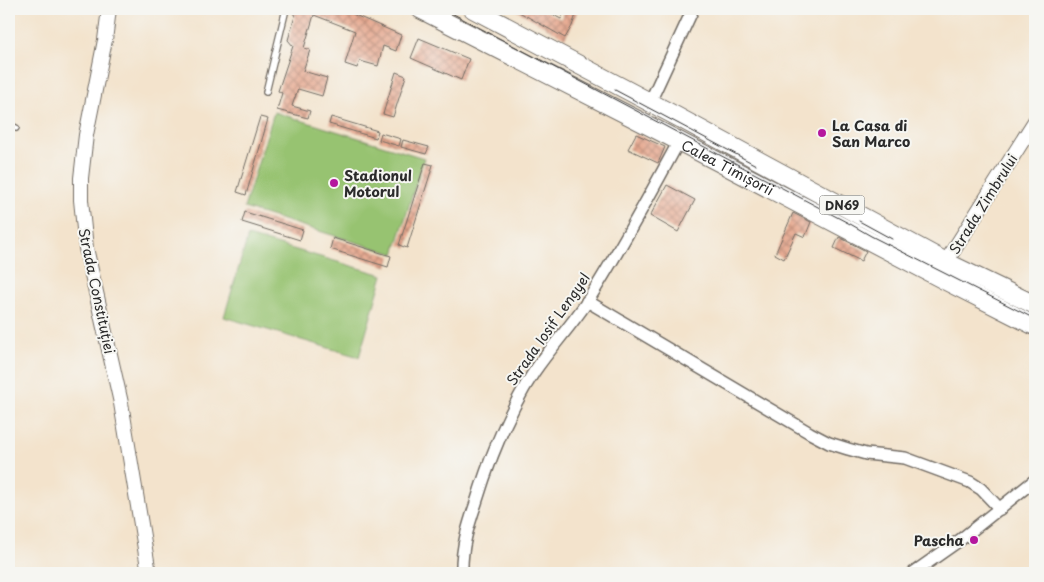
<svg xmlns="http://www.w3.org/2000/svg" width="1044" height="582" viewBox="0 0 1044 582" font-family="'Playpen Sans',sans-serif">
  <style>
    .garden { fill: #97c371; stroke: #61774e }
    .building { fill: url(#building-cross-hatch) }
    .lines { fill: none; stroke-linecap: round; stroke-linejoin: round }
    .service-casing { stroke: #716b63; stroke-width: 8 }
    .minor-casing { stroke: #716b63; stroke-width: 14 }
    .tertiary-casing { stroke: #716b63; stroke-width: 16 }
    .primary-casing { stroke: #716b63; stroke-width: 20 }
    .path { stroke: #716b63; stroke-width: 2; stroke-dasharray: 4 4; stroke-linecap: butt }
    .service { stroke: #fff; stroke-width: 5.5 }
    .minor { stroke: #fff; stroke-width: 11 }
    .tertiary { stroke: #fff; stroke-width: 14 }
    .primary { stroke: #fff; stroke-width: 18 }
    .tram { stroke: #2b2b2b; stroke-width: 1 }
    .poi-dot { fill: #b5179e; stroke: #f6f6f2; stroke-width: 2 }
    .labels { text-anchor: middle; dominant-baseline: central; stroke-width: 4; stroke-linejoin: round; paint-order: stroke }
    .shield { fill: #f6f6f2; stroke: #686867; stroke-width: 1 }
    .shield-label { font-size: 12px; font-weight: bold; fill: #2b2b2b }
    .poi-label { font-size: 14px; font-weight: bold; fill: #2b2b2b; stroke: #f6f6f2; text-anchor: start }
    .street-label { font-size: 14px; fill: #2b2b2b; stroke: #f6f6f2 }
  </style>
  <defs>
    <pattern id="building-cross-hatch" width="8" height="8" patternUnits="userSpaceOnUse" patternTransform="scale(1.25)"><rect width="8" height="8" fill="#e6a88f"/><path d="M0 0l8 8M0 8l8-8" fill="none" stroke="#bb8975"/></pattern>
  </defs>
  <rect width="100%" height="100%" fill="#f6f6f2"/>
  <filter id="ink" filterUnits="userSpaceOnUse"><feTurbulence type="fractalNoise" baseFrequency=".02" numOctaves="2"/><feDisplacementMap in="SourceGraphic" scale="10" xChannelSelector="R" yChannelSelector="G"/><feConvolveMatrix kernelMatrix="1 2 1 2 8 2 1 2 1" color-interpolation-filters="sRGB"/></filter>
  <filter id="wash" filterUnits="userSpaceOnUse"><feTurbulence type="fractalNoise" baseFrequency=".0096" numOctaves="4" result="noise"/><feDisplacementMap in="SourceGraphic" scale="20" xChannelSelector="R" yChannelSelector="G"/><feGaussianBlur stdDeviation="1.12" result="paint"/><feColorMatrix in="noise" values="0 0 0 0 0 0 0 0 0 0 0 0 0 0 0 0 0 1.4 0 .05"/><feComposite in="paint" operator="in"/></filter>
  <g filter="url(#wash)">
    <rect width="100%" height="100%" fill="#f3e3cc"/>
    <g class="garden">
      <polygon points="274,112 424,158 394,254 244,208"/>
      <polygon points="248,236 383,275 359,357 224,317"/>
    </g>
    <g id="blocks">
      <g class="building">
        <polygon points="291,9 341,9 401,35 396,51 383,46 378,66 360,61 357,68 345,64 355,31 314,15 304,48 310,50 303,71 327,78 322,96 298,89 292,106 310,111 308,118 277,110 282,93 278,91 293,46 288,40 295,16"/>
        <polygon points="514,9 542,9 561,19 565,9 578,9 572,26 565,38"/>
        <polygon points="419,38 469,59 461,80 411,58"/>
        <polygon points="396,72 406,76 393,117 383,114"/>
        <polygon points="260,117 268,119 246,195 237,192"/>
        <polygon points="331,117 378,131 376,138 329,124"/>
        <polygon points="381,133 401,139 399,146 379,140"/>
        <polygon points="636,134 665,147 658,163 628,149"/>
        <polygon points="403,140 429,147 426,154 401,147"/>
        <polygon points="425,163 433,165 407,248 399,245"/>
        <polygon points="667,185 695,200 678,232 650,216"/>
        <polygon points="245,212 303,230 300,240 242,222"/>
        <polygon points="793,213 811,222 805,237 796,233 784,259 775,254"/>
        <polygon points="839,237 866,251 861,261 834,248"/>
        <polygon points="333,238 391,256 388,267 330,249"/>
      </g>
    </g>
  </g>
  <g filter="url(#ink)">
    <use href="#blocks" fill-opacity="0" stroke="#716b63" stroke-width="1"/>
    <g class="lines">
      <defs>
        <g id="service">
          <polyline points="266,92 286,9"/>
          <polyline points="9,125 16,128"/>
        </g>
        <g id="minor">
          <polyline points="650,102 693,9"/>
          <polyline points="587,301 810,433 829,443 848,449 866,454 905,458 970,482 981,489 1000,509"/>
          <path d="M462,573C461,549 468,526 476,503C490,457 508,412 534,372C551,347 572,325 589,299C621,248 650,195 679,141"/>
          <polyline points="913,573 960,540 1035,480"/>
        </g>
        <g id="tertiary">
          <polyline points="109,9 105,40 86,135 81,178 81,200 86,248 121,403 149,573"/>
          <polyline points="946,262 1035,121"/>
        </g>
        <g id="primary">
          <path id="s1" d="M420,9L667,135L946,281L1035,326"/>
          <polyline points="473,9 676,116 946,262 1035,305"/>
        </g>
      </defs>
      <use href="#service" class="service-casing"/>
      <use href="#minor" class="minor-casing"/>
      <use href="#tertiary" class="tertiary-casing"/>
      <use href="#primary" class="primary-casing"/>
      <polyline class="path" points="385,11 386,9"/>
      <use href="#service" class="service"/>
      <use href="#minor" class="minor"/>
      <use href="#tertiary" class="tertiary"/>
      <use href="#primary" class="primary"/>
      <g class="tram">
        <polyline points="444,9 852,225 871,236 1035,319"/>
        <polyline points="615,90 756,165"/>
        <polyline points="859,221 892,239"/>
      </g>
    </g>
  </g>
  <g class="poi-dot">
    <circle cx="822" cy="133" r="5"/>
    <circle cx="334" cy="183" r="5"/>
    <circle cx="974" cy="540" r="5"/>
  </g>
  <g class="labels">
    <rect class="shield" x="819.5" y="195.5" width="45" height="19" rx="4"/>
    <g class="shield-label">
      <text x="842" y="205">DN69</text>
    </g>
    <g class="poi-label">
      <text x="832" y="125">La Casa di<tspan x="832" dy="16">San Marco</tspan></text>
      <text x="344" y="175">Stadionul<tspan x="344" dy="16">Motorul</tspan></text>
      <text x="964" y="540" text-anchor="end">Pascha</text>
    </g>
    <g class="street-label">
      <text stroke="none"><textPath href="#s1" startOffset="346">Calea Timișorii</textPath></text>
      <text transform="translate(983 204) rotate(-58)">Strada Zimbrului</text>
      <text transform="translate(97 291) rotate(78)">Strada Constituției</text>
      <text transform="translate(548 329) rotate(-55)">Strada Iosif Lengyel</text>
    </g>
  </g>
  <rect width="1044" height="582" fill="none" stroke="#f6f6f2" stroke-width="30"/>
</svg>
